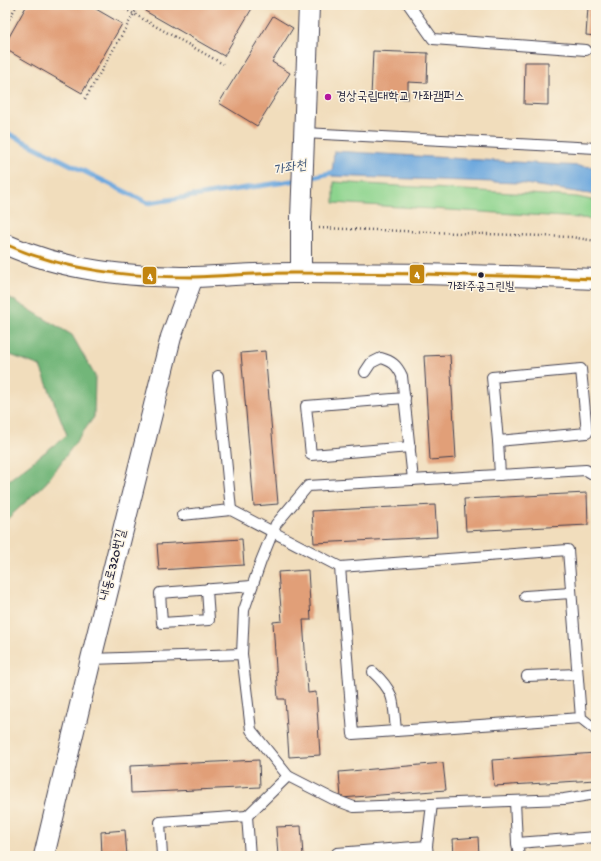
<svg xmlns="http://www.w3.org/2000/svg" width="601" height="861" viewBox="0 0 601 861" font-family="'Gochi Hand','Poor Story',sans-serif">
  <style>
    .green { fill: #8dd48e; stroke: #587b64 }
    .forest { fill: #72b679; stroke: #4a6c5a }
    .water { fill: #6da8de; stroke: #48658c }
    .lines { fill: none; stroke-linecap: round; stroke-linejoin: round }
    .stream { stroke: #6da8de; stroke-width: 5 }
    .building { fill: #e19f78 }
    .lane-casing { stroke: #413e4e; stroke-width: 12 }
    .street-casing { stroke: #413e4e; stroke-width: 22 }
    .path { stroke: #413e4e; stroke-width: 2.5; stroke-dasharray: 1 3; stroke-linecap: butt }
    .lane { stroke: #fff; stroke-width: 10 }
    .street { stroke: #fff; stroke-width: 20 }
    .bus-1-casing { stroke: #fcf5e5; stroke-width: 6 }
    .bus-1 { stroke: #c2850f; stroke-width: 3 }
    .poi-dot { fill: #b5179e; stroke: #fcf5e5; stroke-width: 1.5 }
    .bus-dot { fill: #22223b; stroke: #fcf5e5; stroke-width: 1.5 }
    .labels { text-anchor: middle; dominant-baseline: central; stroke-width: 3; stroke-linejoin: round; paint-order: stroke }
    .bus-label { font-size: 12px; fill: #22223b; stroke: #fcf5e5 }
    .poi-label { font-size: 13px; fill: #22223b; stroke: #fcf5e5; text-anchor: start }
    .street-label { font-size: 13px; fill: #22223b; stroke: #fcf5e5 }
    .water-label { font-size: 14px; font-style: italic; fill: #40587c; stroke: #fcf5e5 }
    .line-badge { stroke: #fcf5e5; stroke-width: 1.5 }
    .badge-label { font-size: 11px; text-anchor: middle; font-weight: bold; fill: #fff }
  </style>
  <rect width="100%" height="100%" fill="#fcf5e5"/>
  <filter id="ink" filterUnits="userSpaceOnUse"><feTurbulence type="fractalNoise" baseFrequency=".025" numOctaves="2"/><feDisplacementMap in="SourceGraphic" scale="8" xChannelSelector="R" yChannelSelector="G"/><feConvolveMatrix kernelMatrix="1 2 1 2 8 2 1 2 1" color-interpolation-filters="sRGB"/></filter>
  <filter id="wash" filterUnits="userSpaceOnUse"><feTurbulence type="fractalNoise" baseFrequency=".012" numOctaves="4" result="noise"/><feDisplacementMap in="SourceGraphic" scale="16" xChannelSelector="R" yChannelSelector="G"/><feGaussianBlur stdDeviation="0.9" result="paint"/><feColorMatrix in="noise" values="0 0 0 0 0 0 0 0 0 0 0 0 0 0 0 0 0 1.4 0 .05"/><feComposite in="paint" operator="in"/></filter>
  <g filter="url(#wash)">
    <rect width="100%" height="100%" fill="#f1ddbc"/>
    <polygon class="green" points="334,182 577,197 596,201 596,219 334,203"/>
    <polygon class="forest" points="5,295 72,335 95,376 94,417 46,483 5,521 5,483 67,435 40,366 5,353"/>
    <polygon class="water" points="334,151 596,167 596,195 519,183 332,176"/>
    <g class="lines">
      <g class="stream">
        <polyline points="5,132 148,203 298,180"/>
        <polyline points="308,178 339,171"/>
      </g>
    </g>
    <g id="blocks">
      <g class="building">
        <polygon points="27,5 89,5 122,24 82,93 5,49 5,44"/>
        <polygon points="149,5 254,5 224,56 145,11"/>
        <polygon points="588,7 596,7 596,36 586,35"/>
        <polygon points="273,16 293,28 272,62 290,73 257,126 219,103"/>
        <polygon points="373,51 428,53 427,83 408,82 408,99 371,97"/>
        <polygon points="525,62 548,62 548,105 524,104"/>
        <polygon points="265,351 278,504 254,506 241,353"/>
        <polygon points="450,355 456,458 430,460 424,356"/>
        <polygon points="587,493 588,525 466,531 464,499"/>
        <polygon points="435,505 437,537 314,543 312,511"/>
        <polygon points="242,539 244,565 159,570 157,544"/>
        <polygon points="308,570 311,620 303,620 308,693 316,692 320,755 289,757 285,699 278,699 273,622 282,621 278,572"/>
        <polygon points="596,753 596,780 494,786 492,760"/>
        <polygon points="259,760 260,787 131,793 130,766"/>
        <polygon points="443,763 446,790 341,798 339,772"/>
        <polygon points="301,826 303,856 278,856 276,827"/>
        <polygon points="125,830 127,856 102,856 101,832"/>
        <polygon points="478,837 479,856 454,856 453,839"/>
      </g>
    </g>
  </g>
  <g filter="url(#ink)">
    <use href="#blocks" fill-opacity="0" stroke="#413e4e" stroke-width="1"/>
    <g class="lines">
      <defs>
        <g id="lane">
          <polyline points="409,5 433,39 586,50"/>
          <polyline points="304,133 596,148"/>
          <polygon points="581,369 587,433 498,441 492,377"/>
          <path d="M365,372L371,363L381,358C392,361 397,365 402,376L413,480"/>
          <polyline points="405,398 306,406 311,455 410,447"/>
          <polyline points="498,441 500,475"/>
          <polyline points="231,510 340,567"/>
          <polyline points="182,515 231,510 218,376"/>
          <polyline points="207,589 209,620 162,623 160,593 252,586"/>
          <polyline points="525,596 571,593"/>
          <polyline points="242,654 244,610 261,561 276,524 308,486 586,470 596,476"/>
          <polyline points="91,659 242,654 251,730 288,776 333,799 354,807 564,799 596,794"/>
          <path d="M373,672C396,693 393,702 396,731"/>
          <polyline points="527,676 577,674"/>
          <polyline points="581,718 568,550 340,567 353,734 581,718 596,730"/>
          <polyline points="515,801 517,843"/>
          <polyline points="247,816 288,776"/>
          <polyline points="162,856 160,822 247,816 250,856"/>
          <polyline points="338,856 337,853 427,846"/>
          <polyline points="428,856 427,846 432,804"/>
          <polyline points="519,856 517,843 596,837"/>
        </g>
        <g id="street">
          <path d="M5,244C64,271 129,277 194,277C230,276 266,272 303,273C400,273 498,275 596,279"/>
          <polyline points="301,272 301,218 309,5"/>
          <polyline points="44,856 91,659 171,337 193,277"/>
        </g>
      </defs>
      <use href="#lane" class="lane-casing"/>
      <use href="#street" class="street-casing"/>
      <g class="path">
        <polyline points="118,5 223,64"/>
        <polyline points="5,26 17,5"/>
        <polyline points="85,99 139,5"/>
        <polyline points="319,228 571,237 596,241"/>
      </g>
      <use href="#lane" class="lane"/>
      <use href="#street" class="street"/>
      <defs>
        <path id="bus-1" d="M5,244C64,271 129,277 194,277C230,276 266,272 303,273C400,273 498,275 596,279"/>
      </defs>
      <use href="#bus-1" class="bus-1-casing"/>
      <use href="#bus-1" class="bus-1"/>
    </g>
  </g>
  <circle class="poi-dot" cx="328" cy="97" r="4"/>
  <circle class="bus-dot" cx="481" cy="275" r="3.5"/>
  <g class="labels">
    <g class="bus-label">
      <text x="481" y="288">가좌주공그린빌</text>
    </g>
    <g class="poi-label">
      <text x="336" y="97">경상국립대학교 가좌캠퍼스</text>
    </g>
    <g class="street-label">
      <text transform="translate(114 565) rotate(-76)">내동로320번길</text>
    </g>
    <g class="water-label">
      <text transform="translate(290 169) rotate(-11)">가좌천</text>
    </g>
  </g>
  <g class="line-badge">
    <rect x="409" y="264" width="16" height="20" rx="4" fill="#c2850f"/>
    <rect x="142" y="266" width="15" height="19" rx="4" fill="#c2850f"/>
  </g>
  <g class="badge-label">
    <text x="417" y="278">4</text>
    <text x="150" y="280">4</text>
  </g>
  <rect width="601" height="861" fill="none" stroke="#fcf5e5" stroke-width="20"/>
</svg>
